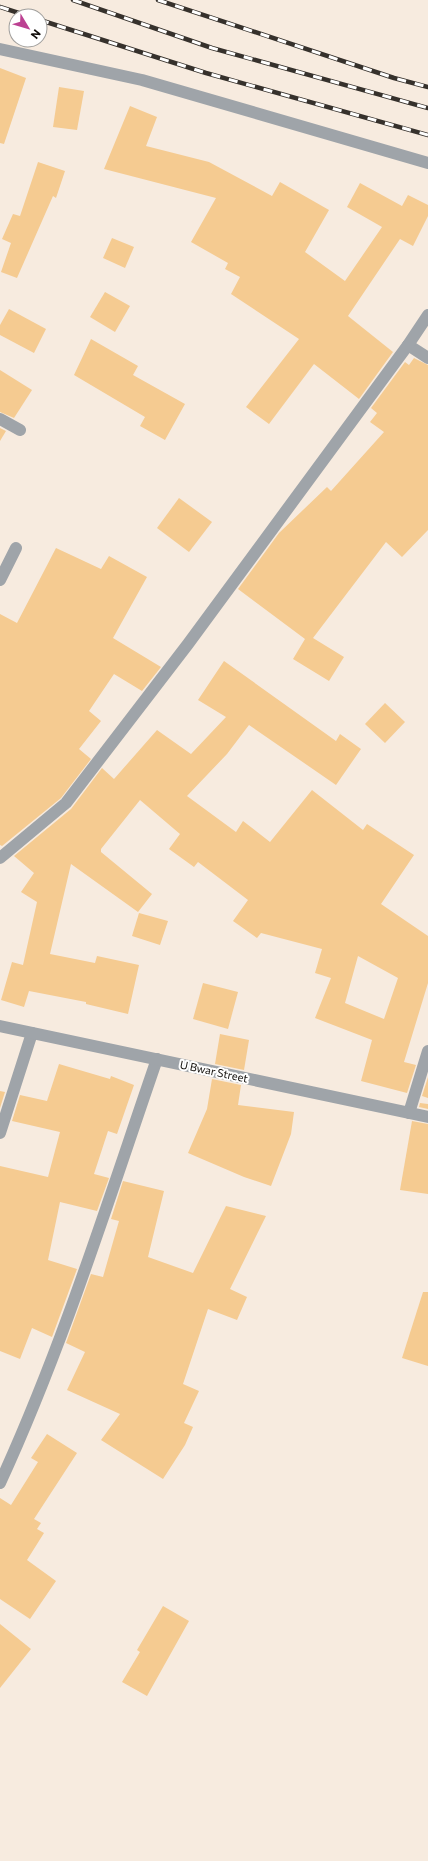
<svg xmlns="http://www.w3.org/2000/svg" width="428" height="1861" viewBox="0 0 428 1861" font-family="Commissioner,sans-serif">
  <style>
    .building { fill: #f5cb91; fill-rule: evenodd }
    .lines { fill: none; stroke-linecap: round; stroke-linejoin: round }
    .minor { stroke: #9fa4a9; stroke-width: 12 }
    .tertiary { stroke: #9fa4a9; stroke-width: 12 }
    .rail-casing { stroke: #36312c; stroke-width: 4.5 }
    .rail { stroke: #fff; stroke-width: 3; stroke-dasharray: 9; stroke-linecap: butt }
    .labels { text-anchor: middle; dominant-baseline: central; stroke-width: 4; stroke-linejoin: round; paint-order: stroke }
    .street-label { font-size: 11px; fill: #110e0a; stroke: #fff }
  </style>
  <rect width="100%" height="100%" fill="#f7ebdf"/>
  <g class="building">
    <polygon points="0,68 26,78 4,144 0,143"/>
    <polygon points="59,87 84,91 77,130 53,127"/>
    <polygon points="130,106 157,117 146,146 209,162 272,196 280,182 329,210 305,252 345,281 382,227 347,207 360,183 402,206 408,195 428,205 428,216 413,246 400,239 348,316 393,352 359,399 314,364 269,424 246,407 299,339 231,294 240,277 225,269 228,263 191,242 216,198 104,169"/>
    <polygon points="38,162 65,171 56,198 53,196 17,278 1,272 11,243 2,239 13,214 20,216"/>
    <polygon points="112,238 134,247 125,268 103,258"/>
    <polygon points="105,292 130,306 115,332 90,317"/>
    <polygon points="9,309 46,329 34,353 0,335 0,325"/>
    <polygon points="91,339 138,366 133,375 185,404 165,440 140,426 145,417 74,375"/>
    <polygon points="414,358 428,365 428,530 402,557 386,542 313,638 344,657 329,681 293,659 305,639 238,589 279,533 327,487 331,491 384,432 370,422 377,413 371,408 405,362 409,365"/>
    <polygon points="0,370 32,390 14,418 0,412"/>
    <polygon points="0,428 6,431 0,441"/>
    <polygon points="179,498 212,522 189,552 157,528"/>
    <polygon points="56,548 101,569 109,556 147,577 113,638 161,667 142,691 114,674 89,711 101,721 79,749 91,759 61,798 2,846 0,845 0,614 17,623"/>
    <path d="M224,661L336,741L340,734L361,749L336,785L249,725L227,754L187,796L236,832L243,821L270,842L312,790L363,830L367,824L414,855L381,904L428,936V983L404,1062L416,1065L407,1093L361,1081L372,1040L315,1018L331,978L315,973L322,949L261,933L257,938L233,921L248,900L198,862L194,867L169,849L180,834L140,800L101,849V852L152,894L138,912L71,864L50,954L95,963L97,956L139,965L128,1014L86,1004V1002L29,991L24,1007L1,1000L12,962L23,965L37,902L21,892L34,873L14,856L71,809L102,768L114,779L157,730L191,754L226,717L198,700ZM358,956L398,978L384,1019L345,1003Z"/>
    <polygon points="385,703 405,722 385,743 365,724"/>
    <polygon points="139,913 168,921 160,945 132,936"/>
    <polygon points="203,983 238,992 228,1029 193,1019"/>
    <polygon points="220,1034 249,1040 244,1070 215,1064"/>
    <polygon points="59,1064 110,1079 111,1076 134,1085 117,1134 108,1131 94,1174 109,1178 97,1211 60,1202 48,1260 77,1269 52,1337 32,1328 20,1359 0,1351 0,1166 48,1177 60,1132 12,1121 20,1095 47,1101"/>
    <polygon points="428,1077 428,1098 422,1096"/>
    <polygon points="212,1079 241,1085 238,1105 294,1112 291,1134 271,1186 244,1177 188,1153 207,1109"/>
    <polygon points="0,1091 5,1092 0,1108"/>
    <polygon points="420,1103 428,1104 428,1109 419,1107"/>
    <polygon points="412,1121 428,1124 428,1194 400,1190"/>
    <polygon points="123,1181 164,1191 148,1257 193,1273 226,1206 266,1216 230,1289 247,1297 237,1320 208,1309 183,1384 199,1391 184,1423 193,1427 185,1445 163,1479 101,1440 120,1414 67,1390 85,1352 66,1343 91,1274 103,1277 119,1221 111,1219"/>
    <polygon points="423,1292 428,1292 428,1366 402,1358"/>
    <polygon points="47,1434 77,1453 34,1519 41,1523 37,1529 44,1533 27,1560 56,1581 30,1619 0,1599 0,1498 11,1505 38,1462 31,1458"/>
    <polygon points="163,1606 189,1621 147,1696 122,1682 140,1652 137,1650"/>
    <polygon points="0,1624 31,1649 0,1688"/>
  </g>
  <g class="lines">
    <g class="minor">
      <polyline points="0,49 142,80 428,163"/>
      <polyline points="408,345 428,358"/>
      <polyline points="0,419 20,430"/>
      <polyline points="0,580 16,548"/>
      <polyline points="0,858 66,803 188,644 408,345 428,315"/>
      <polyline points="409,1113 428,1051"/>
      <polyline points="0,1133 32,1033"/>
      <path d="M0,1483C63,1346 108,1201 157,1059"/>
    </g>
    <polyline class="tertiary" points="0,1026 428,1117"/>
    <defs>
      <g id="rail">
        <polyline points="73,0 212,48 428,108"/>
        <polyline points="158,0 394,78 428,87"/>
        <polyline points="0,7 28,16"/>
        <polyline points="40,20 206,73 428,135"/>
      </g>
    </defs>
    <use href="#rail" class="rail-casing"/>
    <use href="#rail" class="rail"/>
  </g>
  <g class="labels">
    <g class="street-label">
      <text transform="translate(214 1071) rotate(12)">U Bwar Street</text>
    </g>
  </g>
  <g transform="translate(28 28) rotate(128)"><circle r="19" fill="#ffffff" stroke="#a09f9d"/>
  <path d="M0-3L7 15L0 10L-7 15Z" fill="#bc4192"/>
  <text y="-6" font-size="11" font-weight="bold" text-anchor="middle" fill="#110e0a">N</text>
  </g>
</svg>
